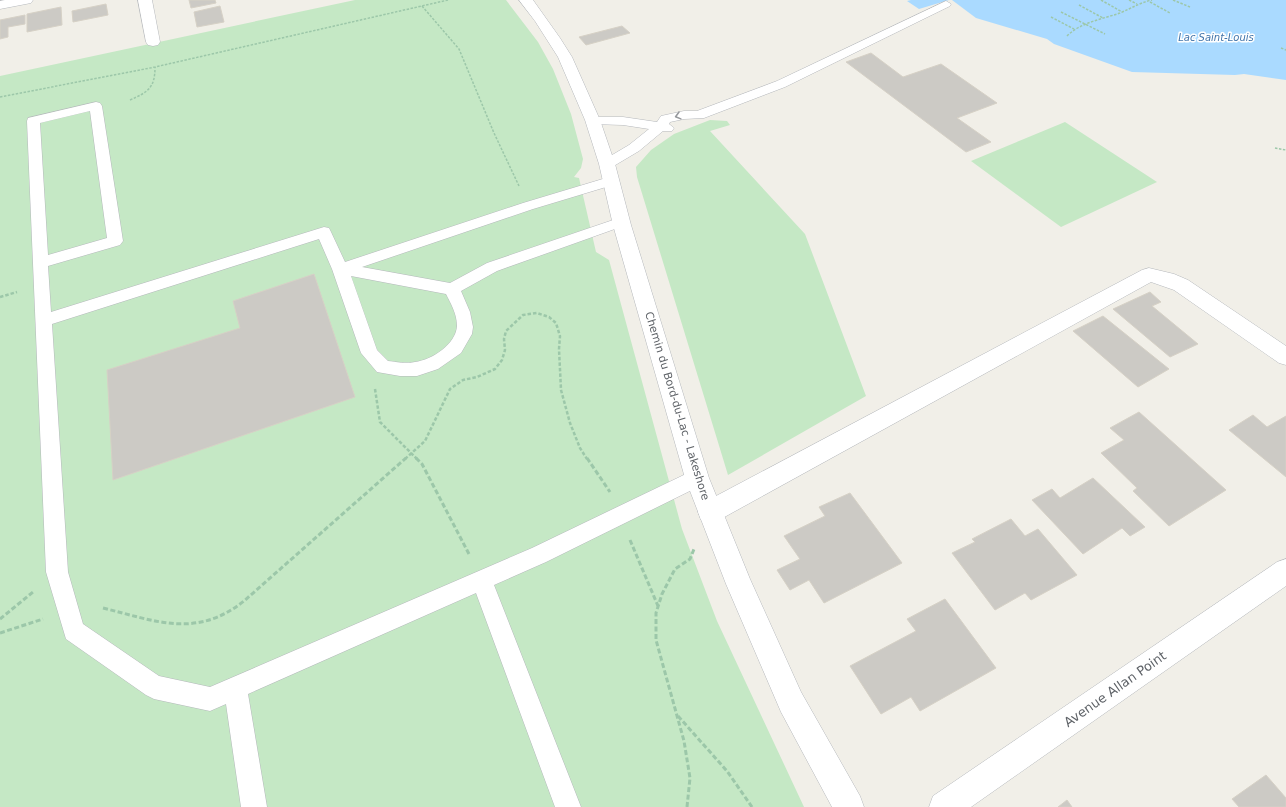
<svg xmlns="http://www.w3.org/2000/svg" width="1286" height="807" viewBox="0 0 1286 807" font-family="'DejaVu Sans',sans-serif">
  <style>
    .green { fill: #c5e8c5 }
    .water { fill: #aadaff }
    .building { fill: #cccac5; stroke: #d6d1c6 }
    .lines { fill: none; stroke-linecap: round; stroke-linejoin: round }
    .service-casing { stroke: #b5b8bc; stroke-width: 1 }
    .minor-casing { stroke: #b5b8bc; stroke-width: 1 }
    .tertiary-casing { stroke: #b5b8bc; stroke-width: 1 }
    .path-far2 { stroke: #9cc7a9; stroke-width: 1.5; stroke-dasharray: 2.5 1.5; stroke-linecap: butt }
    .path-far1 { stroke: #9cc7a9; stroke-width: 2.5; stroke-dasharray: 3.5 2; stroke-linecap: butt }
    .path { stroke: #9cc7a9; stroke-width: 3; stroke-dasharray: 5 2.5; stroke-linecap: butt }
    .service { fill: #fff; fill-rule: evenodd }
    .minor { fill: #fff; fill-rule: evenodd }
    .tertiary { fill: #fff; fill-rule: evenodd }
    .oneway { stroke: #979a9d }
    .labels { text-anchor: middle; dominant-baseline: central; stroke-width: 3; stroke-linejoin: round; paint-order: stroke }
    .far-water-label { font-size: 10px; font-style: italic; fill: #4174aa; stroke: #fff }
    .street-label { font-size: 11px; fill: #5f6368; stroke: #fff }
    .near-street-label { font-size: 13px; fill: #5f6368; stroke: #fff }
  </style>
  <rect width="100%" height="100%" fill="#f1efe8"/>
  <g class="green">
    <polygon points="355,0 506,0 538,42 553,69 571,114 583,159 581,168 574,177 579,178 596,252 609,260 682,529 717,621 804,807 0,807 0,76"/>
    <polygon points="710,120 727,121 730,125 710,131 805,234 866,396 728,475 637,177 636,167 651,150 674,134"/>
    <polygon points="1065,122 1157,182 1061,227 971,161"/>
  </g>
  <g class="water">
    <polygon points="911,0 949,0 919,9 907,1"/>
    <polygon points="952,0 1286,0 1286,80 1244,74 1235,75 1132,72 1054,44 1047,39 976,18"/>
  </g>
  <g class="building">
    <polygon points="189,0 215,0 216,3 191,8"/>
    <polygon points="106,4 108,15 73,22 72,11"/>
    <polygon points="220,6 224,22 197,27 194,12"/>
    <polygon points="61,7 62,25 27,32 27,14"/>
    <polygon points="25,15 25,24 8,27 8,37 0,39 0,20"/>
    <polygon points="622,26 630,33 586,45 579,37"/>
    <polygon points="871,53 903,77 941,64 997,103 957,118 991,142 966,152 846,62"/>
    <polygon points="314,274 355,397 113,480 107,370 240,328 233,301"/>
    <polygon points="1150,292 1161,302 1152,306 1198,344 1170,357 1113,309"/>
    <polygon points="1103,316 1169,369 1138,387 1073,331"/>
    <polygon points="1139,412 1226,490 1169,526 1133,491 1137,488 1101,453 1124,440 1110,428"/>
    <polygon points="1253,415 1267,427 1286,416 1286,477 1229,430"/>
    <polygon points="1093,478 1145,527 1130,536 1122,528 1083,554 1032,500 1052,489 1060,498"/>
    <polygon points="850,493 902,563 824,603 809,580 790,590 777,570 800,559 784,536 825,516 819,507"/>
    <polygon points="1011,519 1025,536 1038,529 1077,575 1031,600 1025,593 995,610 952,553 975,542 972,539"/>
    <polygon points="945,599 996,668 920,711 911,697 881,714 850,666 916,631 907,619"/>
    <polygon points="1266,775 1286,798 1286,807 1239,807 1232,799"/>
    <polygon points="1067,800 1072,807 1058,807"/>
  </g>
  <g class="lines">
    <defs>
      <g id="service">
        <polygon points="946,1 951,4 950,6 785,87 704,118 684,119 670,122 669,124 674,128 672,131 663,131 639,151 612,167 607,168 602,167 600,164 602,161 629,145 649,129 623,125 592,124 587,123 586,120 587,117 623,117 657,122 661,116 684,111 697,111 777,81"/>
        <path d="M96,102L100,103L102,106L123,241L120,245L48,266L51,312L324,227L329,228L331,232L345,262L523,203L606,178L611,177L616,178L618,181L616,184L533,209L362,267L450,283L487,263L616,219L621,217L626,219L628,222L626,225L497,271L461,291L470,312L473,327L472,334L461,353L438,369L417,376H400L377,372L361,353L332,269L319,239L52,324L68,572L83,624L159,676L210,687L532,548L690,472L697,469L704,472L707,478L704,484L546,562L494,585L581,807H555L476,593L248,694L267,807H241L226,704L210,711L154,699L146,695L66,639L46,572L27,121L28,118ZM90,111L107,238L48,255L40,123ZM351,276L446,294C451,304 457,314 457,326C456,344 432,360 415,362C406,364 397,362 388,361L377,350Z"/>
      </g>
      <g id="minor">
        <polygon points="5,0 33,0 31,3 0,9 0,1"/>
        <polygon points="138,0 152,0 160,42 158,45 153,46 148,45 146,42"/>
        <polygon points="1149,268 1174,274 1188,280 1286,346 1286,365 1279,363 1174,290 1151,282 719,520 710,523 701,520 698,512 701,504 1142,270"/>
        <polygon points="1286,559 1286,586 971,807 929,807 933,796 1277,562"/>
      </g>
      <polygon id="tertiary" points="519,0 533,0 560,38 572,57 600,120 615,164 631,225 709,478 750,579 801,692 860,796 864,807 832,807 781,712 726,584 685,478 613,225 599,164 585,120 558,57 535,21"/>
    </defs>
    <use href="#service" class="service-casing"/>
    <use href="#minor" class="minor-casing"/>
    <use href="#tertiary" class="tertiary-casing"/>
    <g class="path-far2">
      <polyline points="1101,0 1122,12"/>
      <polyline points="1129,0 1137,4"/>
      <polyline points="1173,0 1190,7"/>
      <polyline points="1150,2 1170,13"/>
      <polyline points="1079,5 1103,18"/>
      <polyline points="422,6 459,49 494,133 519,186"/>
      <polyline points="1061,12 1105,34"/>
      <polyline points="1051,17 1074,29"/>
      <path d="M1067,36C1081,22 1103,19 1120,13C1132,8 1139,3 1152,0"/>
      <polyline points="1281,48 1286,50"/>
      <polyline points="0,97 155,67 448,0"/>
      <path d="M130,100C148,92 155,88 155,67"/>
      <polyline points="1275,148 1286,150"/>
    </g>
    <g class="path-far1">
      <polyline points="0,297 17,292"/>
      <polyline points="375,389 380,422 417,459"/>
      <polyline points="405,459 425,441 450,389 463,380 477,377 495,369 502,360 505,350 504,339 506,331 523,315 537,313 549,317 556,323 560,336 559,349 561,390 570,423 580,448 587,459"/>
    </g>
    <g class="path">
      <polyline points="416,458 422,464 470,556"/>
      <polyline points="587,458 610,492"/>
      <polyline points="630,540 658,606"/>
      <path d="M103,608C156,621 196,639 244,601L406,458"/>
      <polyline points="0,619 33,592"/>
      <polyline points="0,633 43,619"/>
      <polyline points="678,716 727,771 752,807"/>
      <polyline points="687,807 690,778 684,741 656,640 656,613 662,594 675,569 690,559 694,549"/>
    </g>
    <use href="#service" class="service"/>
    <use href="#minor" class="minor"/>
    <use href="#tertiary" class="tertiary"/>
  </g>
  <defs><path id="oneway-chevron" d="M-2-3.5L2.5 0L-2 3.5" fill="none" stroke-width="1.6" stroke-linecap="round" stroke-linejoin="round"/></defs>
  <use class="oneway" href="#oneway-chevron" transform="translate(678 116) rotate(165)"/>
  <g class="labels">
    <g class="far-water-label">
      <text x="1216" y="37">Lac Saint-Louis</text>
    </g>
    <g class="street-label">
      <text transform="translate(677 406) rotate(73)">Chemin du Bord-du-Lac - Lakeshore</text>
    </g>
    <g class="near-street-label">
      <text transform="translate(1115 689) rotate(-35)">Avenue Allan Point</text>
    </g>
  </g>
</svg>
